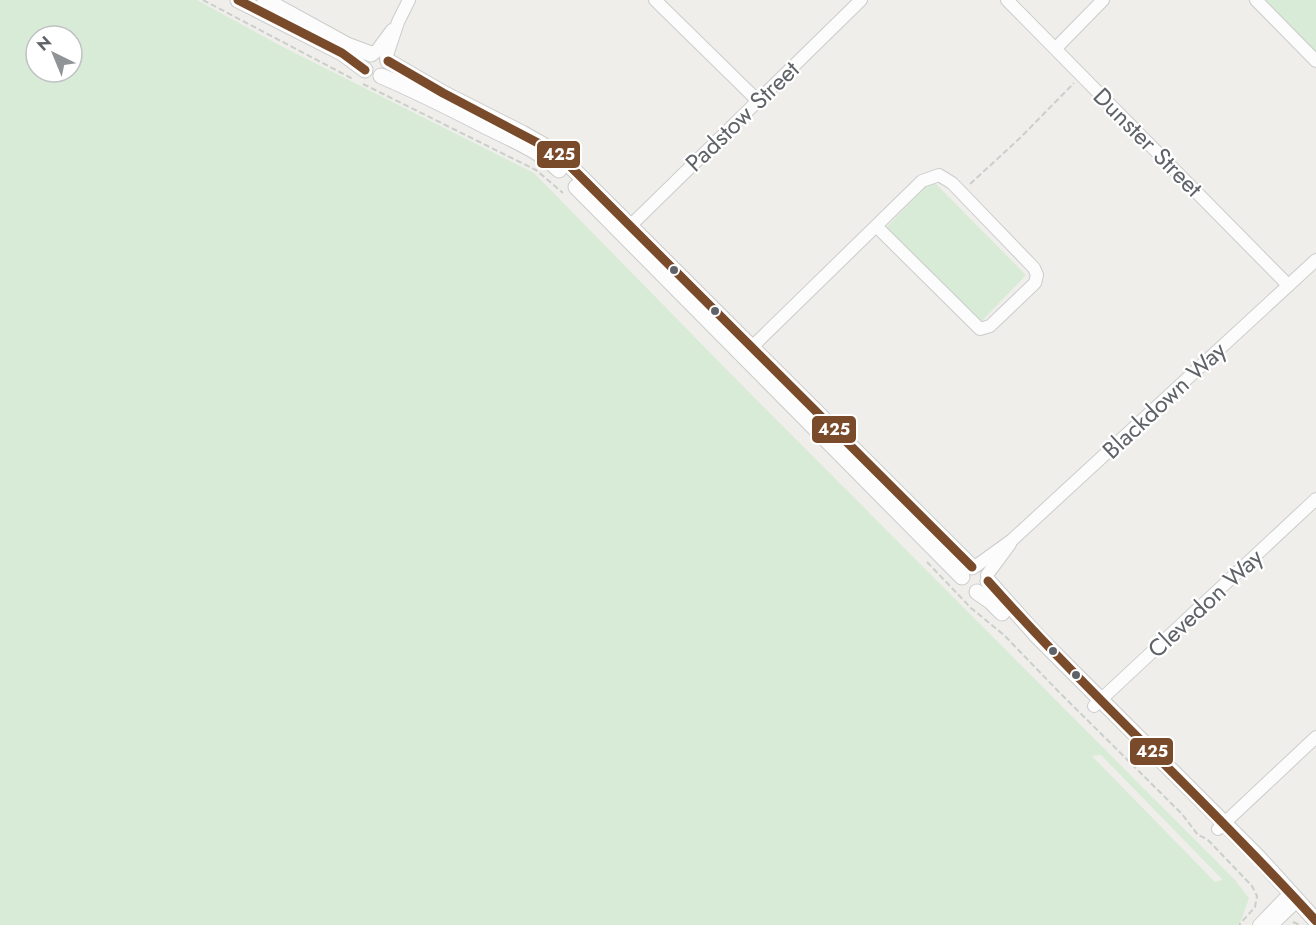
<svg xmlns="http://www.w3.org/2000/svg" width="1316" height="925" viewBox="0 0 1316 925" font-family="Jost,sans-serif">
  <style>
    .green { fill: #d8ebd6; fill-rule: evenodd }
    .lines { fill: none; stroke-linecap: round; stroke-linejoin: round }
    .minor-casing { stroke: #cbcccc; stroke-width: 14 }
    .tertiary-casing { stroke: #cbcccc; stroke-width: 17 }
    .path { stroke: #cacfcc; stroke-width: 2; stroke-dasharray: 6 3; stroke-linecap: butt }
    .minor { stroke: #fdfcfc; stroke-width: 12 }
    .tertiary { stroke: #fdfcfc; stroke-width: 15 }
    .bus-1-casing { stroke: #fff; stroke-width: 14 }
    .bus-1 { stroke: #7a4b2a; stroke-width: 9 }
    .bus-dot { fill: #5f6368; stroke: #fff; stroke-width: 2 }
    .labels { text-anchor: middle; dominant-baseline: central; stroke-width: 4.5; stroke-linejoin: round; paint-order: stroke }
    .street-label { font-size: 24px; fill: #5f6368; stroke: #fff }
    .line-badge { stroke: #fff; stroke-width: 2 }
    .badge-label { font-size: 16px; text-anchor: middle; font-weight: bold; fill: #fff }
  </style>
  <rect width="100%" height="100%" fill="#efeeea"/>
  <g class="green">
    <path d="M0,0H197L281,46L534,173L727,370L1235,880L1249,898L1241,921L1237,925H0ZM36,36H72V72H36ZM1101,755L1222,879V880L1215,882L1092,756Z"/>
    <polygon points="1257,0 1316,0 1316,60"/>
    <polygon points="932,180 1026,275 978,325 882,232"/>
  </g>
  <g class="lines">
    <defs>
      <g id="minor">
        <polyline points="655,0 758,101"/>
        <polyline points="1007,0 1288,285"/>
        <polyline points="1256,0 1316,61"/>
        <polyline points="1056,48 1103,0"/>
        <polyline points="375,53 392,30"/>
        <polyline points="386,58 398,22 409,0"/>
        <polyline points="624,232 861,0"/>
        <polyline points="746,352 752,347 922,181 939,175 952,183 1034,268 1037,275 1035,283 990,326 980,329 876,226"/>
        <polyline points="976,566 1012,540 1316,260"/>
        <polyline points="987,575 1010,544"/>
        <polyline points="1094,706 1316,499"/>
        <polyline points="1218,829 1316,737"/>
        <polyline points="1259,925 1290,893"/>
        <polyline points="1272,925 1297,901"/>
      </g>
      <g id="tertiary">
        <polyline points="238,0 342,53 365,70"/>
        <polyline points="265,0 347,45 371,54"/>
        <polyline points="388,61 443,93 522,133 557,153 972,567"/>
        <path d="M381,76C417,91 452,109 487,127C511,139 539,150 559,170"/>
        <polyline points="576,187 962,577"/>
        <polyline points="988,581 1038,637 1259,858 1316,921"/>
        <polyline points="977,592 990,601 1002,613"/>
      </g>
    </defs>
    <use href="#minor" class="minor-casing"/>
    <use href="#tertiary" class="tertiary-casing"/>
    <g class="path">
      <polyline points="203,0 353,79"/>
      <polyline points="363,84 536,170 563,193"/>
      <polyline points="970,184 1020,138 1074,83"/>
      <polyline points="927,562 971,608 1004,635 1058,691 1182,814 1198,835 1207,839 1252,886 1257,896 1255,907 1239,925"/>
      <polyline points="1293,922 1300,925"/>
    </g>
    <use href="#minor" class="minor"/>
    <use href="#tertiary" class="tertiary"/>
    <defs>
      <g id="bus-1">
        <polyline points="238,0 342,53 365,70"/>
        <polyline points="388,61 443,93 557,153 972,567"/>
        <path d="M988,581C1093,699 1210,804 1316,921"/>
      </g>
    </defs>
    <use href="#bus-1" class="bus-1-casing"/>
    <use href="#bus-1" class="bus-1"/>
  </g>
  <g class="bus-dot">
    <circle cx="674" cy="270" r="5"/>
    <circle cx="715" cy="311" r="5"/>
    <circle cx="1053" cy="651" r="5"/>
    <circle cx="1076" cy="675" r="5"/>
  </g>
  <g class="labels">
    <g class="street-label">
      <text transform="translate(742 116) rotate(-44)">Padstow Street</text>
      <text transform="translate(1148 142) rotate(45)">Dunster Street</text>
      <text transform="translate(1164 400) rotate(-43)">Blackdown Way</text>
      <text transform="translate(1205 603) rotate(-43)">Clevedon Way</text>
    </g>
  </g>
  <g class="line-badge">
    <rect x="536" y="140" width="45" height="29" rx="6" fill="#7a4b2a"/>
    <rect x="811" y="415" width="46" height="29" rx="6" fill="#7a4b2a"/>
    <rect x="1129" y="737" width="45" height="29" rx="6" fill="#7a4b2a"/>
  </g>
  <g class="badge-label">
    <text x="559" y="160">425</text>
    <text x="834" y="435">425</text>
    <text x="1152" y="757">425</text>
  </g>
  <g transform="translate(54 54) rotate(317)"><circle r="28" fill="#ffffff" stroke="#bfc1c3" stroke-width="1.5"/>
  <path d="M0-4.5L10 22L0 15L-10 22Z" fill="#919496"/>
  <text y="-9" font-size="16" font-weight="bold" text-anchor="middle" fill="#5f6368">N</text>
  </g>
</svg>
